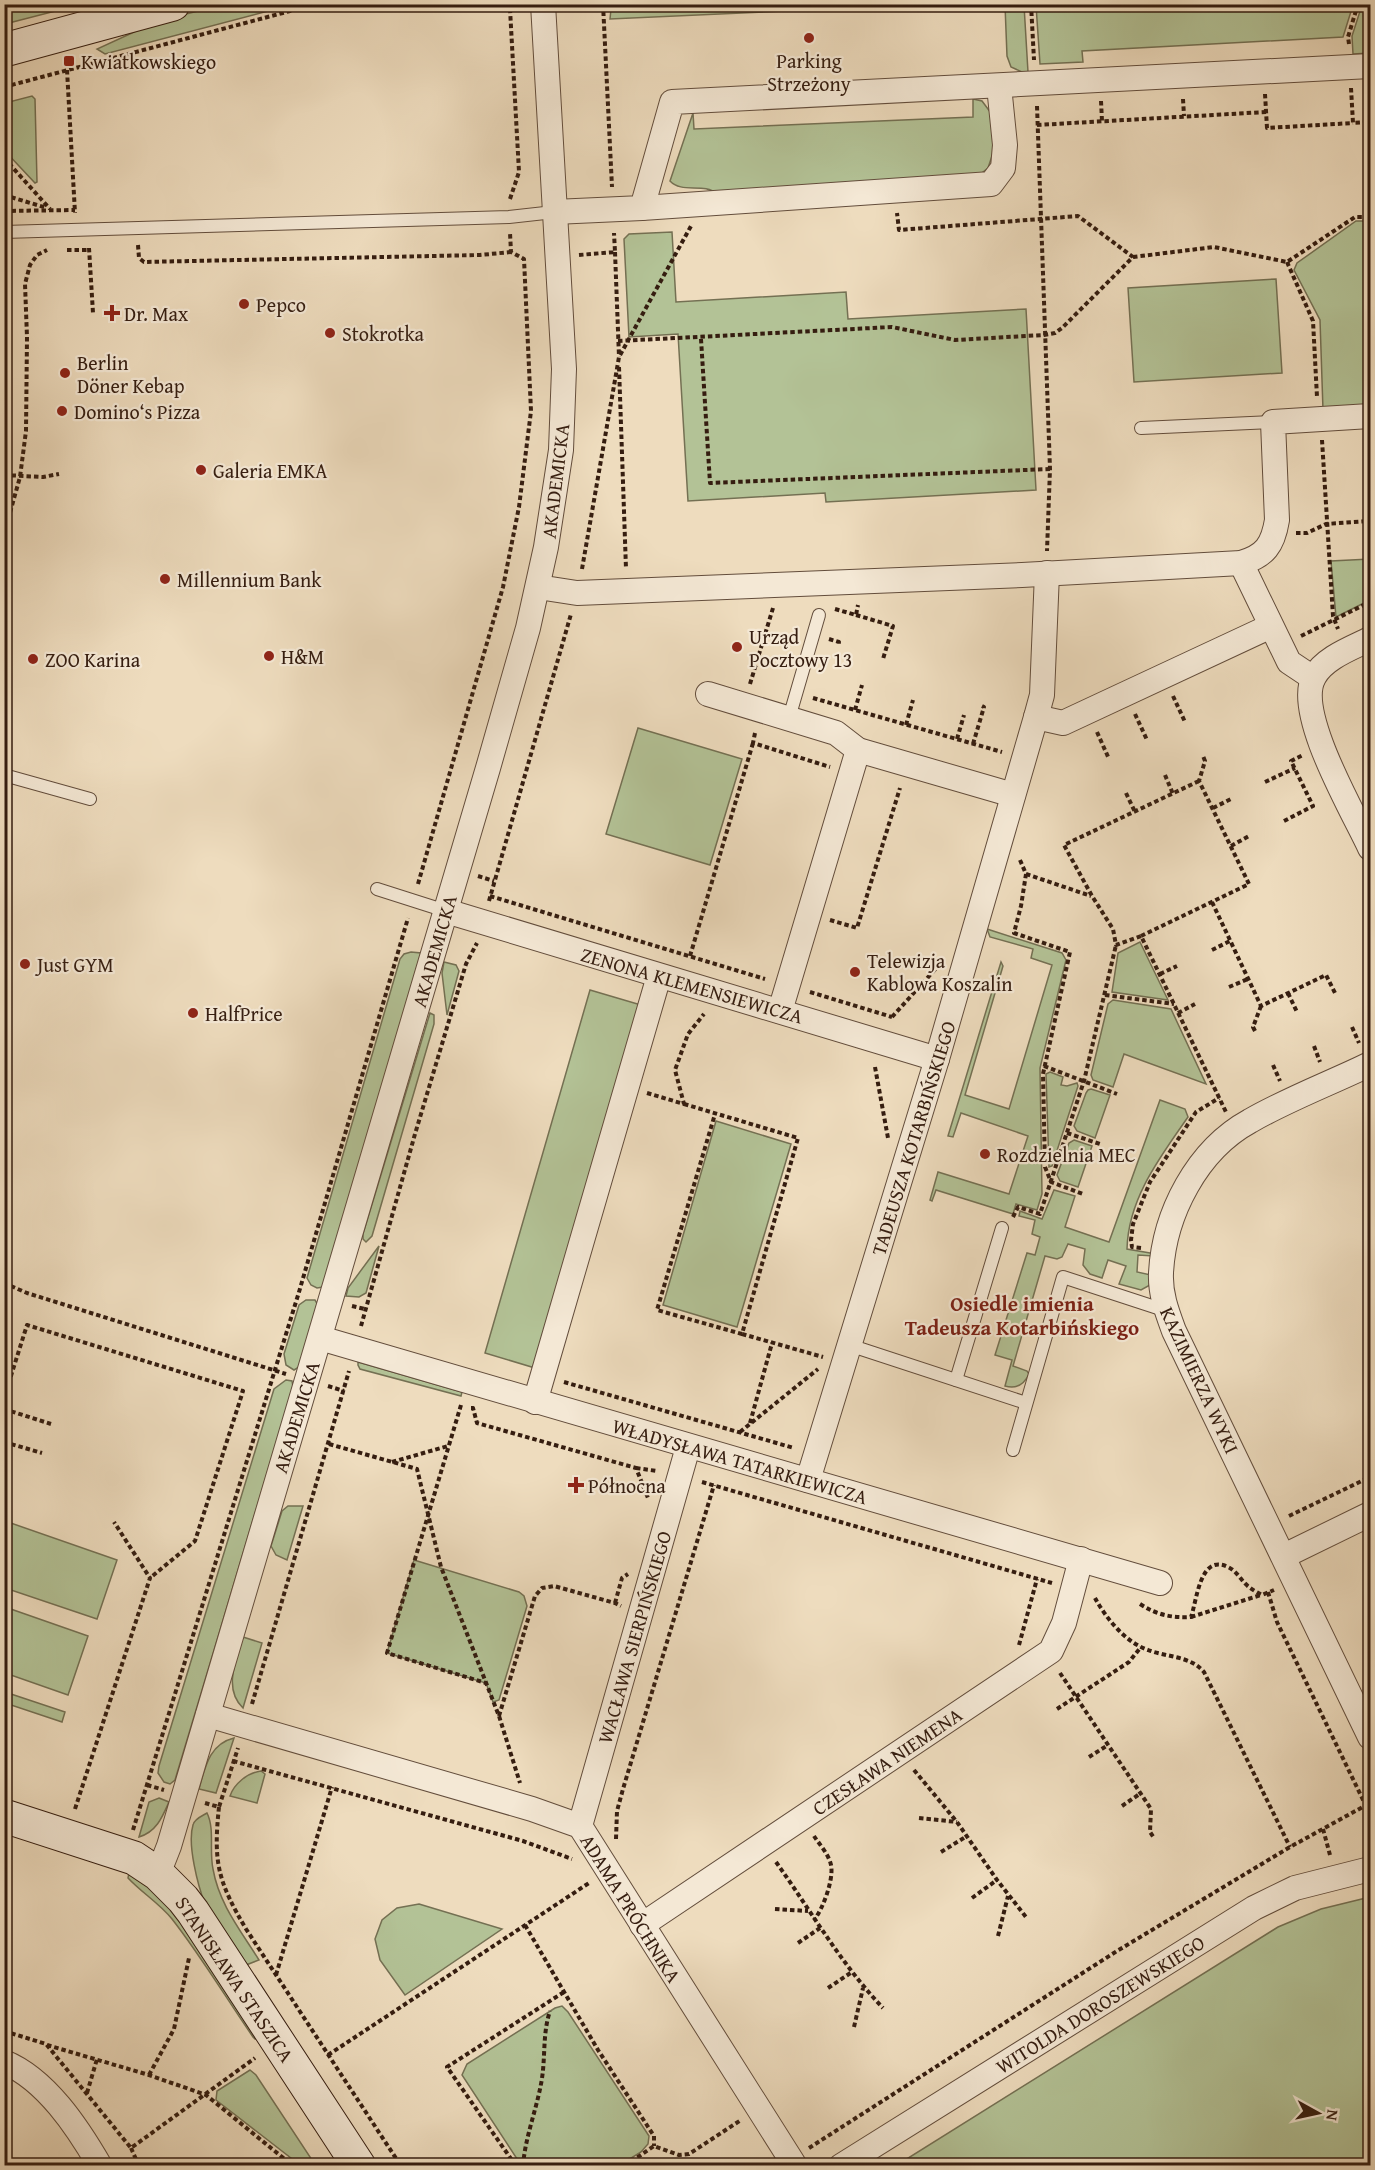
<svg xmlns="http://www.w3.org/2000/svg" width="1375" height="2170" viewBox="0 0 1375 2170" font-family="'Gentium Book Plus',serif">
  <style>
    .green { fill: #b3c296; stroke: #747053; stroke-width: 1.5 }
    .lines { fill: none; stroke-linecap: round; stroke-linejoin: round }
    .lane-casing { stroke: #634d3c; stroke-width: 14 }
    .street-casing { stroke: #634d3c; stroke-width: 26 }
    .secondary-casing { stroke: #351d10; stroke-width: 35 }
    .path { stroke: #351d10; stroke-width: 4; stroke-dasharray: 4.5 3; stroke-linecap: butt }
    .lane { stroke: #f4e8d5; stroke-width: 12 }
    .street { stroke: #f4e8d5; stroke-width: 24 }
    .secondary { stroke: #f4e8d5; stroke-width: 33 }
    .poi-dot { fill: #8f2418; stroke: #f4e8d5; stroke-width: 2 }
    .labels { text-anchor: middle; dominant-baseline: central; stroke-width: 4.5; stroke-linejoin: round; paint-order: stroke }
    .poi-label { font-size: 20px; fill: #351d10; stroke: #f4e8d5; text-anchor: start }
    .street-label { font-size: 20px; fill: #351d10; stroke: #f4e8d5 }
    .neighbourhood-label { font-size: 21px; font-weight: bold; fill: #7a1f14; stroke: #f4e8d5 }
  </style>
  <rect width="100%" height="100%" fill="#eedcbe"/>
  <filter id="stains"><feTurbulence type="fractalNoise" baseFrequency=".00333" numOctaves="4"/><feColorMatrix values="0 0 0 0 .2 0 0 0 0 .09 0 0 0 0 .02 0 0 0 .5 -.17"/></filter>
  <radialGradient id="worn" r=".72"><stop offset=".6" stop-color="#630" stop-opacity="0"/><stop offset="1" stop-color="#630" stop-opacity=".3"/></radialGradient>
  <g class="green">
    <polygon points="5,4 79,4 79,5 5,24"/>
    <polygon points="615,4 918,4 918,5 610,19 611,9"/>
    <polygon points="222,5 291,5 105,54 97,49 158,21"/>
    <polygon points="1005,5 1024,5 1028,72 1022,72 1011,67 1007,56"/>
    <polygon points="1036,5 1036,4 1353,5 1343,37 1082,51 1083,62 1040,64"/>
    <polygon points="1362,5 1370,5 1370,53 1353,54 1352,36"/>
    <polygon points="32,96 35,99 37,182 35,183 4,150 5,103"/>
    <path d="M973,99L982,101L991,113L995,147L988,168L978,176L717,194C704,182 682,194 670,181L693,113L694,129L973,117Z"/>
    <polygon points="1356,221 1370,221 1370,406 1323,410 1320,320 1294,270 1297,263"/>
    <polygon points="672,232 676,302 846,292 848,319 1026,309 1036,490 826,502 825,493 688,501 678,334 629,337 624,239 629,234"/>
    <polygon points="1276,279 1282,373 1134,382 1128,288"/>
    <polygon points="1370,559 1370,600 1336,617 1331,561"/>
    <polygon points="638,728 742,759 710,865 606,834"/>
    <polygon points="987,929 1062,953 1066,960 1040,1068 1042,1194 1037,1210 1016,1204 1013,1214 936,1190 932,1201 930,1200 938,1172 1009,1194 1028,1136 961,1113 953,1137 948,1136 1001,962 1003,966 965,1095 1009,1109 1052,965 1031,958 1033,949 990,937"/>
    <polygon points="1140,942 1168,1000 1112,992 1118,953"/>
    <polygon points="411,952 421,953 323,1287 317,1288 311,1285 307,1278 400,959 404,954"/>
    <polygon points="444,962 456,965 459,971 447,1015 442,973"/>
    <polygon points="590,990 641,1005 535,1368 485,1353"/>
    <polygon points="1113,1000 1171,1009 1206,1084 1124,1054 1113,1087 1093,1080 1091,1075 1108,1004"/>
    <polygon points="430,1013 434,1015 434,1024 372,1236 366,1242 363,1239 363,1234"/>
    <polygon points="1050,1072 1063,1077 1061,1085 1067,1086 1077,1083 1078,1086 1052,1166 1049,1167 1046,1074"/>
    <polygon points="1091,1089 1110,1095 1095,1138 1077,1131 1074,1126 1086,1093 1088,1090"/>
    <path d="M1160,1100L1185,1109L1188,1117C1160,1157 1128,1199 1127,1249L1156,1254L1154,1256L1138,1255L1137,1272L1151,1275L1150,1285L1141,1290L1119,1284L1126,1266L1108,1260L1102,1278L1090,1274L1083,1265L1085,1249L1068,1244L1062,1257L1057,1259L1045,1256L1013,1366L1027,1371L1029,1374C1024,1385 1016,1389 1005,1386L1012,1360L995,1355L1027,1253L1035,1255L1040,1237L1032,1234L1035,1220L1019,1216L1020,1211L1042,1219L1054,1190L1075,1196L1065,1227L1109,1242Z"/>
    <polygon points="716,1121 791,1144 737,1327 663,1305"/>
    <polygon points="1074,1140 1092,1146 1078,1187 1060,1181 1057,1175 1069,1143"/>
    <polygon points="379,1246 366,1293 359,1297 346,1296 348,1288"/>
    <polygon points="306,1300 315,1300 318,1305 299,1367 294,1370 286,1365 284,1354 299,1305"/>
    <polygon points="358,1362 462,1392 461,1396 360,1369 358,1365"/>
    <polygon points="286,1380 292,1381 293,1387 175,1780 170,1784 164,1782 158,1773 159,1766 274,1389"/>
    <polygon points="288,1506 303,1506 287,1560 276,1555 271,1546 282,1511"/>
    <polygon points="5,1521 117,1560 97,1619 5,1588"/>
    <polygon points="414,1560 519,1592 524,1596 527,1606 499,1700 493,1702 486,1683 387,1653"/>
    <polygon points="5,1607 88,1636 68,1695 5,1673"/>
    <path d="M243,1637L262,1643L243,1708C223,1689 236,1660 243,1637Z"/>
    <polygon points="5,1692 65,1712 62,1722 5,1703"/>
    <path d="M234,1738L216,1793L199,1789C205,1768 209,1744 234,1738Z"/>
    <path d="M261,1771L265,1774L257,1803L230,1796C234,1784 247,1773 261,1771Z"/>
    <path d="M159,1798L169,1802C162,1818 156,1832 139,1837L149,1802Z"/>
    <path d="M207,1813C215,1829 209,1851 213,1869C219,1904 241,1931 259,1960L246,1965L205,1904C198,1886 187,1844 193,1825C194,1819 202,1816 207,1813Z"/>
    <path d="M129,1873L142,1880L177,1912L260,2039H255L253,2037C226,1998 201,1956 172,1919C159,1903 142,1893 128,1878Z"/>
    <polygon points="1370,1897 1370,2165 897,2165 1278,1927 1321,1909"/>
    <polygon points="419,1904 502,1929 405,1995 380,1960 375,1939 382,1920 397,1908"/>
    <polygon points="562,2006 568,2012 649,2136 648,2144 641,2152 620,2165 521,2165 462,2075 467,2064 555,2008"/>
    <polygon points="250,2070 256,2075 314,2163 311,2165 300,2165 216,2100 217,2091"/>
  </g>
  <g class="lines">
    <defs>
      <g id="lane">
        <polyline points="4,232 509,217 554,212"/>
        <polyline points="1141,428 1273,422"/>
        <polyline points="789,718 819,615"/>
        <polyline points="4,775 90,799"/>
        <polyline points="377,889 446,911"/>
        <polyline points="849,1345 1026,1403"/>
        <polyline points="956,1380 1002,1228"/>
        <polyline points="1013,1450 1063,1277 1167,1311"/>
      </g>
      <g id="street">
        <polyline points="642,208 991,184 1003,168 1005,145 999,86"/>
        <polyline points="554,212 642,208 672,102 1370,66"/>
        <polyline points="1241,563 1289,662 1313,678"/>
        <path d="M538,587L577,593L1022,575L1241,563C1265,556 1273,545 1277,520L1273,422L1370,416"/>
        <path d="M1370,639C1352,648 1324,658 1314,677C1294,712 1354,813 1370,848"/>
        <polyline points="708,694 836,733 858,750 1013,795"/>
        <polyline points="1036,717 1063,723 1271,626"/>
        <polyline points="446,911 937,1059"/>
        <polyline points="780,1011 858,750"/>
        <path d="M1370,1064C1331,1083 1288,1099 1250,1121C1197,1150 1164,1214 1161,1273C1160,1294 1167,1312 1174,1331L1370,1737"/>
        <polyline points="320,1338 1160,1583"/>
        <polyline points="535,1402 659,976"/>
        <polyline points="808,1480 937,1059 1036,717 1042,695 1047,573"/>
        <polyline points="1284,1556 1370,1514"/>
        <polyline points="208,1715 532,1809 580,1826 795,2166"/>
        <polyline points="580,1826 688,1447"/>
        <polyline points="158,1874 169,1846 488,768 528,628 546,547 561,450 564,369 543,4"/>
        <polyline points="642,1925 1051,1651 1064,1623 1081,1559"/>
        <path d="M4,2062C46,2079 78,2128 100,2166"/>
        <polyline points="841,2166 1254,1908 1295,1888 1370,1869"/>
      </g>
      <g id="secondary">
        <polyline points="4,50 173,4"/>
        <polyline points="4,1816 134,1858 158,1874 183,1899 193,1912 359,2166"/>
      </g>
    </defs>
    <use href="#lane" class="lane-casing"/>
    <use href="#street" class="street-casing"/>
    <use href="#secondary" class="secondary-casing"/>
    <g class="path">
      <polyline points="502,4 510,9 520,9"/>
      <polyline points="603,4 612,187"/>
      <polyline points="1031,4 1034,60"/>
      <polyline points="566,7 577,4"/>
      <polyline points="1349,44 1348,37 1358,4"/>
      <polyline points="67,70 75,213"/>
      <polyline points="4,87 294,10 349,4"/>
      <polyline points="1351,88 1353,123 1370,122"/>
      <polyline points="1265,94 1267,128 1353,123"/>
      <polyline points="1183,99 1184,116"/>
      <polyline points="1101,101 1102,121"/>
      <polyline points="1037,106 1050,469 1047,551"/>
      <polyline points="1037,125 1266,112"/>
      <polyline points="4,158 50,209"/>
      <polyline points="4,195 47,208"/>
      <polyline points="510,199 519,172 510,9"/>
      <polyline points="4,211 75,210"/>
      <polyline points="138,245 139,258 144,262 480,255 511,252"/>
      <polyline points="89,248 93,313"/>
      <polyline points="67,250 89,250"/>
      <polyline points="615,252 619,357"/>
      <polyline points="579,255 615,252 614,233"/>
      <polyline points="1133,257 1214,247 1287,262 1355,217 1370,217"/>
      <polyline points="1287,262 1313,321 1317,397"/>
      <polyline points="701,339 710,483 1050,469"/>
      <polyline points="618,341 892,327 955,340 1044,335 1055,333 1062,328 1133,257 1078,216 899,230 897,213"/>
      <polyline points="619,367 626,569"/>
      <polyline points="1322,440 1333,616 1338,629"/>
      <polyline points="4,475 43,477 59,474"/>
      <polyline points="1296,533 1307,533 1326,524 1370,521"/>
      <polyline points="4,534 20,477 26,431 27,337 25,284 30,265 37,255 47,250"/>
      <polyline points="582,569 619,357 691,226"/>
      <polyline points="835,609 856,615 858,605"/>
      <polyline points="856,615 893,626 883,659"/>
      <polyline points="1301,636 1370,602"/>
      <polyline points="829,639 839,642 838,646"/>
      <polyline points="750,684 773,608"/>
      <polyline points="1173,696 1185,722"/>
      <polyline points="813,698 1002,752"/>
      <polyline points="855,710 862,685"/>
      <polyline points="1135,714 1147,740"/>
      <polyline points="906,725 913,700"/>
      <polyline points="1097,732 1109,759"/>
      <polyline points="755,733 753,743 830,767"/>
      <polyline points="957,739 964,715"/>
      <polyline points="973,744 984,707 982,706"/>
      <polyline points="1165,775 1173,794"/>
      <polyline points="1199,781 1064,845 1092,896 1113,929 1116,945 1141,936 1226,1112"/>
      <polyline points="1265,782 1295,768"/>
      <polyline points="1126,793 1135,812"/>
      <polyline points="1213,808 1231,799"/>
      <polyline points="1284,821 1313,806 1291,761 1303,755"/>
      <polyline points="1231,846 1249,836"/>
      <polyline points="1020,860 1026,874 1021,906 1014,933 1070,952 1043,1074 1045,1167 1051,1182 1083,1194"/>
      <polyline points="1026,874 1091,896"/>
      <polyline points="478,876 494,881"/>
      <polyline points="418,884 503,587 519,507 531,411 524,259 511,252 510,233"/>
      <polyline points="490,896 765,979"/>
      <polyline points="489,901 571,614"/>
      <polyline points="1212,902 1261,1006 1326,975 1335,993"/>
      <polyline points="830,920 857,928 900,788"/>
      <polyline points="1141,936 1249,884 1199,781 1205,761 1203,756"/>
      <polyline points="1212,950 1230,941"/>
      <polyline points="690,956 753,743"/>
      <polyline points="1160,974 1177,966"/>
      <polyline points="1229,987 1248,979"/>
      <polyline points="810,992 892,1017"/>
      <polyline points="1288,993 1297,1012"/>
      <polyline points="1105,995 1174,1004"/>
      <polyline points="1178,1013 1195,1004"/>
      <polyline points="892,1017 940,964"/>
      <polyline points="1352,1027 1359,1043"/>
      <polyline points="1255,1031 1253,1027 1261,1006"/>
      <polyline points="1314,1046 1320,1062"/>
      <polyline points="1273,1065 1280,1081"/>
      <polyline points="1044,1066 1117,1094"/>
      <polyline points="875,1067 888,1138"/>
      <polyline points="647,1093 684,1104 675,1070 688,1034 704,1014"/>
      <polyline points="684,1104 798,1138 742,1334 657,1310 715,1114"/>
      <polyline points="1067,1133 1100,1144"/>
      <polyline points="1013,1217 1018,1207 1040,1214 1084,1081 1116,945"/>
      <polyline points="1141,1248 1132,1247 1131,1240 1133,1224 1150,1182 1196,1112 1219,1098"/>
      <polyline points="4,1283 27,1293 286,1374"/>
      <polyline points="352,1306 365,1309"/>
      <polyline points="361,1326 415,1134 466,964 477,943"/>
      <polyline points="742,1334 823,1357"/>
      <polyline points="564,1382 794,1448"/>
      <polyline points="328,1386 344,1391"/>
      <polyline points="4,1398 27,1325 243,1391 195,1541 150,1578"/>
      <polyline points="461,1405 387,1653 486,1683"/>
      <polyline points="471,1408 473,1408 477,1423 636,1468 648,1498"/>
      <polyline points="4,1409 51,1424"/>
      <polyline points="750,1423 772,1343"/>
      <polyline points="740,1432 818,1369"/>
      <polyline points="4,1442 42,1453"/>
      <polyline points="329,1444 417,1469 441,1567 499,1716 520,1783"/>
      <polyline points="392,1462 448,1446"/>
      <polyline points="636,1468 657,1471"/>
      <polyline points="702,1482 1052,1583"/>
      <polyline points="1289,1516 1370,1477"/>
      <polyline points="1268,1592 1277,1622 1366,1806"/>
      <path d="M1095,1598C1106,1618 1125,1642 1148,1650C1166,1657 1191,1656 1204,1672L1290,1847"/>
      <polyline points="615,1603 622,1578 628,1574"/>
      <path d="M1140,1604C1157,1615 1172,1618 1191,1617C1197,1600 1200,1553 1228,1567C1237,1571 1242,1582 1249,1587C1253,1590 1258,1593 1262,1595L1274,1590"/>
      <polyline points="1191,1617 1261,1595"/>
      <polyline points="1019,1645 1037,1579"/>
      <polyline points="1060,1673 1151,1809 1150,1832 1154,1838"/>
      <polyline points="252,1704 349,1371"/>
      <polyline points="1057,1709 1129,1662 1141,1647"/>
      <polyline points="499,1716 535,1596 542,1588 554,1586 615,1603 621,1606"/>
      <polyline points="1089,1757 1108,1745"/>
      <polyline points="233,1761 523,1841 572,1859"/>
      <polyline points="914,1770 957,1822 997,1880 1026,1917"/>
      <polyline points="147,1785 164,1790"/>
      <polyline points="205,1803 219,1807 238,1748"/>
      <polyline points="1122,1806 1141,1793"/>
      <path d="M219,1807C213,1863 218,1881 246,1929L401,2166"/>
      <polyline points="75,1809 150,1578 114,1522"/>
      <polyline points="919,1818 957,1822"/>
      <polyline points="1323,1829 1330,1855"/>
      <polyline points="133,1830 299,1292 408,918"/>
      <path d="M814,1836C820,1845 829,1855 831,1865C834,1879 823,1909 814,1920"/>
      <polyline points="616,1839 617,1811 623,1789 714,1485"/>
      <polyline points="941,1852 967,1836"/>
      <path d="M776,1862C811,1911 841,1964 883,2008"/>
      <polyline points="972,1898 997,1880"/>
      <polyline points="775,1909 808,1911"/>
      <polyline points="525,1925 598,2050 654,2136 654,2146"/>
      <polyline points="998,1936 1008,1896"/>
      <polyline points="798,1943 820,1928"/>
      <polyline points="276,1975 332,1787"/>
      <polyline points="828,1988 852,1972"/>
      <polyline points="854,2027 863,1988"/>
      <polyline points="4,2031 46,2044 131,2148 255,2058"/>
      <polyline points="47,2045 149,2075 206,2095 293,2166"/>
      <polyline points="328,2055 589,1883"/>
      <polyline points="149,2075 174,2029 189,1958"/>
      <polyline points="87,2093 97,2059"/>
      <polyline points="131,2148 139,2166"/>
      <polyline points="809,2148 1117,1951 1290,1847 1370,1803"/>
      <polyline points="516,2166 447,2067 564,1992"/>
      <path d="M523,2166C525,2138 536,2111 541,2084C546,2059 542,2035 550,2011"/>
      <polyline points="625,2166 654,2146 679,2155 689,2154 741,2120"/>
    </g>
    <use href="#lane" class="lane"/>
    <use href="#street" class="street"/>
    <use href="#secondary" class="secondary"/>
  </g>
  <g class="poi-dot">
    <circle cx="809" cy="38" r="6"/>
    <rect x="63" y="55" width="12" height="12" rx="3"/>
    <circle cx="244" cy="304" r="6"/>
    <path d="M109 304h6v6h6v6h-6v6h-6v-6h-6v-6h6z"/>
    <circle cx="330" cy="333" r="6"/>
    <circle cx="65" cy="373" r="6"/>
    <circle cx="62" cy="411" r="6"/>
    <circle cx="201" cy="470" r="6"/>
    <circle cx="165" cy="579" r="6"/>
    <circle cx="737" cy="647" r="6"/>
    <circle cx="269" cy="656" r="6"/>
    <circle cx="33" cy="659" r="6"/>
    <circle cx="25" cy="964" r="6"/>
    <circle cx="855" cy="972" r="6"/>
    <circle cx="193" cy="1013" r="6"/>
    <circle cx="985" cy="1154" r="6"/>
    <path d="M573 1476h6v6h6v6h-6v6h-6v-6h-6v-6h6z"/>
  </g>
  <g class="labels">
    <g class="poi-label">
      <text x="809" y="60" text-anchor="middle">Parking<tspan x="809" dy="23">Strzeżony</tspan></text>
      <text x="81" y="61">Kwiatkowskiego</text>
      <text x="256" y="304">Pepco</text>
      <text x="124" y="313">Dr. Max</text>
      <text x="342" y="333">Stokrotka</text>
      <text x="77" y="362">Berlin<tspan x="77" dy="23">Döner Kebap</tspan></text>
      <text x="74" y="411">Domino‘s Pizza</text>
      <text x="213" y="470">Galeria EMKA</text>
      <text x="177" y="579">Millennium Bank</text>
      <text x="749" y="636">Urząd<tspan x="749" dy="23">Pocztowy 13</tspan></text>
      <text x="281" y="656">H&amp;M</text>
      <text x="45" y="659">ZOO Karina</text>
      <text x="867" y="960">Telewizja<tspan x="867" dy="23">Kablowa Koszalin</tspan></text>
      <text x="37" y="964">Just GYM</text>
      <text x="205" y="1013">HalfPrice</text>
      <text x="997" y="1154">Rozdzielnia MEC</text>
      <text x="588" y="1485">Północna</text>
    </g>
    <g class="street-label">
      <text transform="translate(555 481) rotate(-83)">AKADEMICKA</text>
      <text transform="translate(434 951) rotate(-74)">AKADEMICKA</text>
      <text transform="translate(692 985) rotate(16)">ZENONA KLEMENSIEWICZA</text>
      <text transform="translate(913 1138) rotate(-73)">TADEUSZA KOTARBIŃSKIEGO</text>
      <text transform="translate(1200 1380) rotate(65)">KAZIMIERZA WYKI</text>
      <text transform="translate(296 1417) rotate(-73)">AKADEMICKA</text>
      <text transform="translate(740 1461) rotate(16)">WŁADYSŁAWA TATARKIEWICZA</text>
      <text transform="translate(634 1637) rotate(-74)">WACŁAWA SIERPIŃSKIEGO</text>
      <text transform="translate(887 1761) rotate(-34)">CZESŁAWA NIEMENA</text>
      <text transform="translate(631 1908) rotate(58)">ADAMA PRÓCHNIKA</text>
      <text transform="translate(235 1979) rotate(56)">STANISŁAWA STASZICA</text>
      <text transform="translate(1100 2004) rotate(-32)">WITOLDA DOROSZEWSKIEGO</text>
    </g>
    <g class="neighbourhood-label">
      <text x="1022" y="1303">Osiedle imienia<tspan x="1022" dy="24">Tadeusza Kotarbińskiego</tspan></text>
    </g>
  </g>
  <rect width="1375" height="2170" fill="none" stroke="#eedcbe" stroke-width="24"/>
  <rect x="6" y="6" width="1363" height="2158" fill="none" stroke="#351d10" stroke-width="3"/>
  <rect x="12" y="12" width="1351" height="2146" fill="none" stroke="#351d10" stroke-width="1.5"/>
  <g transform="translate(1318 2113) rotate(98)" stroke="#f4e8d5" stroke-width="4.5" paint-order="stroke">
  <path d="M0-4.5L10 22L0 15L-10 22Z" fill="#351d10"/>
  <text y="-9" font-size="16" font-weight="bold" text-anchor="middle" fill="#351d10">N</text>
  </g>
  <rect width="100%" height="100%" filter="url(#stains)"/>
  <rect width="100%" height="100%" fill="url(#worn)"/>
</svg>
